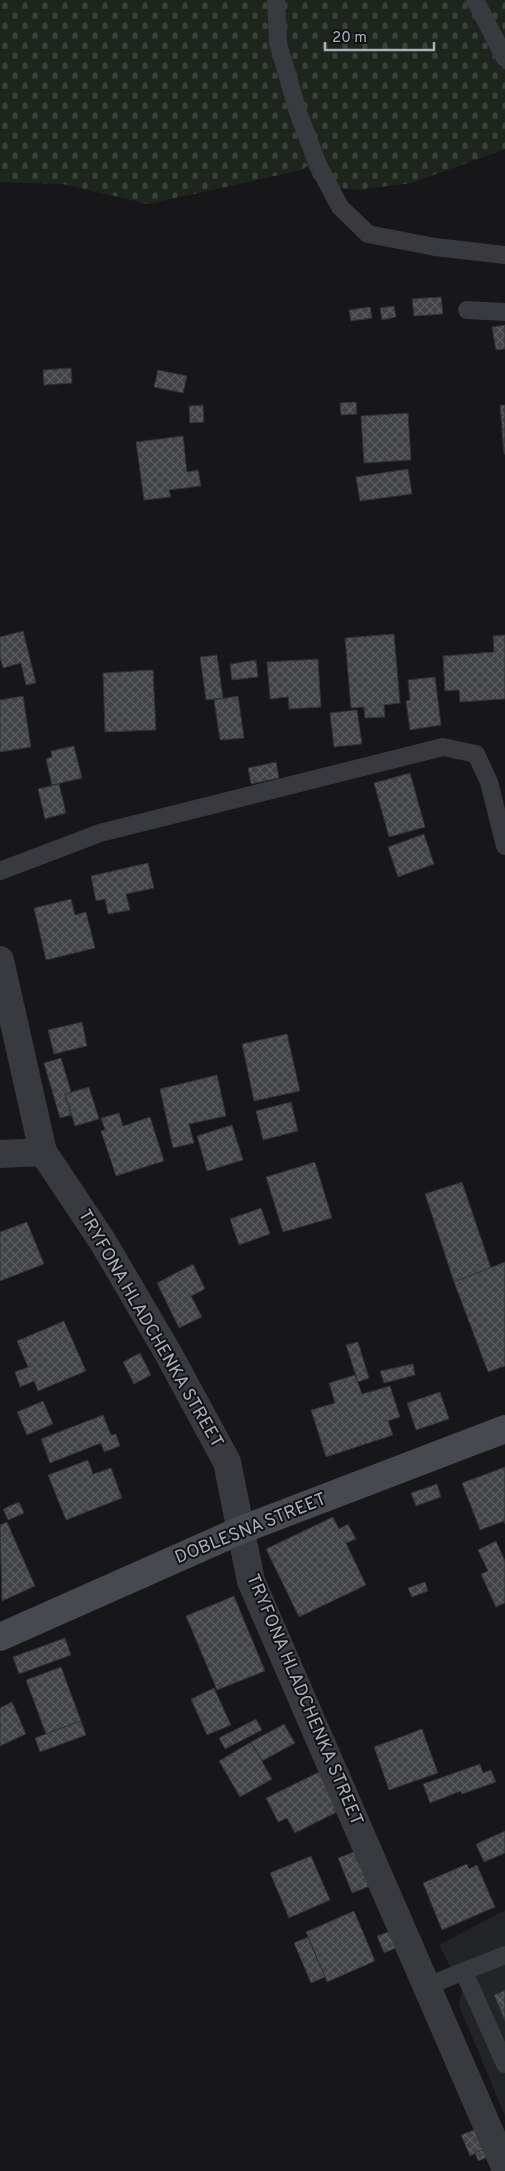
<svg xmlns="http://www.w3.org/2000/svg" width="505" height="2171" viewBox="0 0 505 2171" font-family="Overpass,sans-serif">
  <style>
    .built { fill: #232427 }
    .cemetery { fill: url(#cemetery-stones) }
    .building { fill: url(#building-cross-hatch); stroke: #313236 }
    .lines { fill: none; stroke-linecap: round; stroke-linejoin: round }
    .lane { stroke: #383a3f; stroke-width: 18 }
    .street { stroke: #383a3f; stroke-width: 28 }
    .secondary { stroke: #46494f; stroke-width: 28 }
    .labels { text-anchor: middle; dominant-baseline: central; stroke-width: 4; stroke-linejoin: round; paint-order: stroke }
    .street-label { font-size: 18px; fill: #a8b0ba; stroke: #121215 }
  </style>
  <defs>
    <pattern id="cemetery-stones" width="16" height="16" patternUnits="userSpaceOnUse" patternTransform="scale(1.25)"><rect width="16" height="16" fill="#1d251d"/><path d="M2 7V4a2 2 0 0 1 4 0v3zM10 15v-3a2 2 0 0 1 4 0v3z" fill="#3b423c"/></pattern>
    <pattern id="building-cross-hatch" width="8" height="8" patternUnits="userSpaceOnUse" patternTransform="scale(1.25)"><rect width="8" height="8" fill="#414347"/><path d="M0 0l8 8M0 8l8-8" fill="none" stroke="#5a5c5f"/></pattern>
  </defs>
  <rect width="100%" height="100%" fill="#17171a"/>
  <polygon class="built" points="505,1910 505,2116 459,2005 462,1990 439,1945"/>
  <polygon class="cemetery" points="0,0 505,0 505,149 412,183 358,190 318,186 307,166 302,170 148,204 63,184 0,182"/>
  <g class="building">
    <polygon points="441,297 443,314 414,316 412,299"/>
    <polygon points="394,306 396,317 382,320 380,308"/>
    <polygon points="370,307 372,318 351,321 349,310"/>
    <polygon points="505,325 505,349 496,350 492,327"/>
    <polygon points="71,368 72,383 44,385 43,370"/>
    <polygon points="158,370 187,376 183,393 154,387"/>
    <polygon points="356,402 357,414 341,415 340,403"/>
    <polygon points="203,405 204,422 190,423 189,406"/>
    <polygon points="500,405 505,405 505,454 504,454"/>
    <polygon points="408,413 411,460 364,463 361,416"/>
    <polygon points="183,436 187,472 198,470 201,486 169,490 171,497 144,500 136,442"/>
    <polygon points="408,469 412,494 360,501 356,477"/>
    <polygon points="23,631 36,683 26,685 21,663 3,668 0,657 0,637"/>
    <polygon points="394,634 400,703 384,705 385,717 365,718 364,707 351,708 345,638"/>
    <polygon points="505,635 505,699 460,702 459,690 445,691 443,656 494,652 493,636"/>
    <polygon points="217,655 223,698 206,700 200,657"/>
    <polygon points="318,659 321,707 289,709 288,697 270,699 267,662"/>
    <polygon points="256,660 258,677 232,680 230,664"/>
    <polygon points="153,670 156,730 105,732 103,673"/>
    <polygon points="435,677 441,725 410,730 406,701 410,700 408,680"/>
    <polygon points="23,696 31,747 0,752 0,700"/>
    <polygon points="238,696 244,738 220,740 214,700"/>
    <polygon points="357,710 362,744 334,747 330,713"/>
    <polygon points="74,746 82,778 52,785 46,759 52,757 51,751"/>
    <polygon points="276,762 279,778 251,784 248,768"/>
    <polygon points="410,773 425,827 389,837 374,783"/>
    <polygon points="59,784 66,813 45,819 38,789"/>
    <polygon points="424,834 434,864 398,877 388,847"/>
    <polygon points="148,863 154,888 126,894 130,910 108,914 105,899 96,901 91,876"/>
    <polygon points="71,899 75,915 86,912 95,948 46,960 34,908"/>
    <polygon points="82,1022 87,1046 54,1054 48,1030"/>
    <polygon points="287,1034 300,1091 254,1101 242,1044"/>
    <polygon points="61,1058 71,1092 65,1094 71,1115 60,1118 44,1063"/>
    <polygon points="217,1075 226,1116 189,1124 194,1143 173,1148 160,1089"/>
    <polygon points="89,1087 99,1119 75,1126 65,1094"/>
    <polygon points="291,1102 298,1131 263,1140 256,1111"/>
    <polygon points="119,1113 123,1126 150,1117 164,1161 116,1176 101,1131 105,1130 101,1118"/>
    <polygon points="232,1125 243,1160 207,1171 197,1136"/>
    <polygon points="315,1162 332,1218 283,1232 266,1177"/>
    <polygon points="462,1182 491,1268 454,1282 425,1194"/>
    <polygon points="261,1208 270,1234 239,1245 230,1219"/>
    <polygon points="27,1222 44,1264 0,1281 0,1232"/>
    <polygon points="505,1262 505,1366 488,1372 454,1282"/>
    <polygon points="193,1264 205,1289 191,1296 202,1317 179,1328 157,1283"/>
    <polygon points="64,1321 86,1371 38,1391 34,1381 20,1387 15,1372 28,1367 17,1341"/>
    <polygon points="358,1342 369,1378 358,1382 346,1345"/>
    <polygon points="140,1353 151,1375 134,1384 123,1362"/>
    <polygon points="413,1364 415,1375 384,1383 380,1371"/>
    <polygon points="355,1375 362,1394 390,1386 400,1417 388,1421 393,1435 326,1457 311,1410 335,1403 329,1383"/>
    <polygon points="440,1392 449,1419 416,1430 407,1403"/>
    <polygon points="43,1401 53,1424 27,1435 17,1412"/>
    <polygon points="103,1415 111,1435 116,1434 120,1446 104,1452 101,1443 50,1463 41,1439"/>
    <polygon points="88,1460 93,1474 111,1468 122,1498 66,1520 48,1475"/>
    <polygon points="505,1467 505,1524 504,1521 480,1530 462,1483"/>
    <polygon points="437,1484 441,1497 416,1506 411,1493"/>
    <polygon points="19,1502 24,1513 8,1520 3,1509"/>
    <polygon points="333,1517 339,1529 348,1524 356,1539 346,1543 366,1585 299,1617 266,1549"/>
    <polygon points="7,1522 35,1586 2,1601 0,1525"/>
    <polygon points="496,1541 505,1561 505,1603 496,1607 481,1574 488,1571 478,1550"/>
    <polygon points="425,1582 428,1591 412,1597 408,1588"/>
    <polygon points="234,1596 265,1671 217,1690 186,1616"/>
    <polygon points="65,1638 71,1655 19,1674 13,1657"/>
    <polygon points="61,1667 81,1721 46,1734 26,1680"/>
    <polygon points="214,1688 231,1725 207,1735 191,1699"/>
    <polygon points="12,1702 26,1734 0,1746 0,1708"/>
    <polygon points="256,1719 262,1730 225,1749 219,1738"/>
    <polygon points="81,1721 86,1735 40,1752 35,1738"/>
    <polygon points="284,1724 295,1743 262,1761 251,1742"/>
    <polygon points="422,1729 438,1773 389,1790 374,1747"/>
    <polygon points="251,1742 272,1779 240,1797 219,1761"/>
    <polygon points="480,1764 483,1773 491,1770 496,1782 462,1794 461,1791 430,1803 423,1784"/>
    <polygon points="319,1772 339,1811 295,1833 287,1818 278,1822 266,1798"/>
    <polygon points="505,1831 505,1853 484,1862 476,1844"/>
    <polygon points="359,1850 373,1885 352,1893 338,1858"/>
    <polygon points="311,1856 330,1900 289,1918 270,1873"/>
    <polygon points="467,1864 469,1869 477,1865 495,1907 442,1930 423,1883"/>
    <polygon points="354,1911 375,1961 327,1982 306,1932"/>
    <polygon points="391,1931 398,1947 384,1953 377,1936"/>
    <polygon points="308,1937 325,1977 311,1983 294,1943"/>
    <polygon points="505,1990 505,2021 494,1995"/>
    <polygon points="476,2129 484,2149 470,2156 461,2135"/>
    <polygon points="484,2149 488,2157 478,2161 475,2153"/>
  </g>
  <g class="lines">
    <g class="lane">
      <polyline points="276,0 278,43 298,112 318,165 340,207 368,234 435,247 505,255"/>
      <polyline points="475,0 505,58"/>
      <polyline points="467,310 505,312"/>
      <polyline points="0,871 100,833 443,747 476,754 489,782 505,846"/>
      <polyline points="464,1972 505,2064"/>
      <polyline points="427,1986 505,1955"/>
    </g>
    <g class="street">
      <polyline points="0,960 43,1152 103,1242 168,1353 227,1462 251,1581 505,2167"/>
      <polyline points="0,1154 43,1152"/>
    </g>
    <polyline class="secondary" points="0,1637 241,1530 505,1429"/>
  </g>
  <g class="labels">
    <g class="street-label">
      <text transform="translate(150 1329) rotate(60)">TRYFONA HLADCHENKA STREET</text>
      <text transform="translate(251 1529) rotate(-22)">DOBLESNA STREET</text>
      <text transform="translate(304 1700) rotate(67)">TRYFONA HLADCHENKA STREET</text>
    </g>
  </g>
  <path d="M325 42v8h109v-8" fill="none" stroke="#a8b0ba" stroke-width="2.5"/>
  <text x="332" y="42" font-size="15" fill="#a8b0ba" stroke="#121215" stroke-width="4" paint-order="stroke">20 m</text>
</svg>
